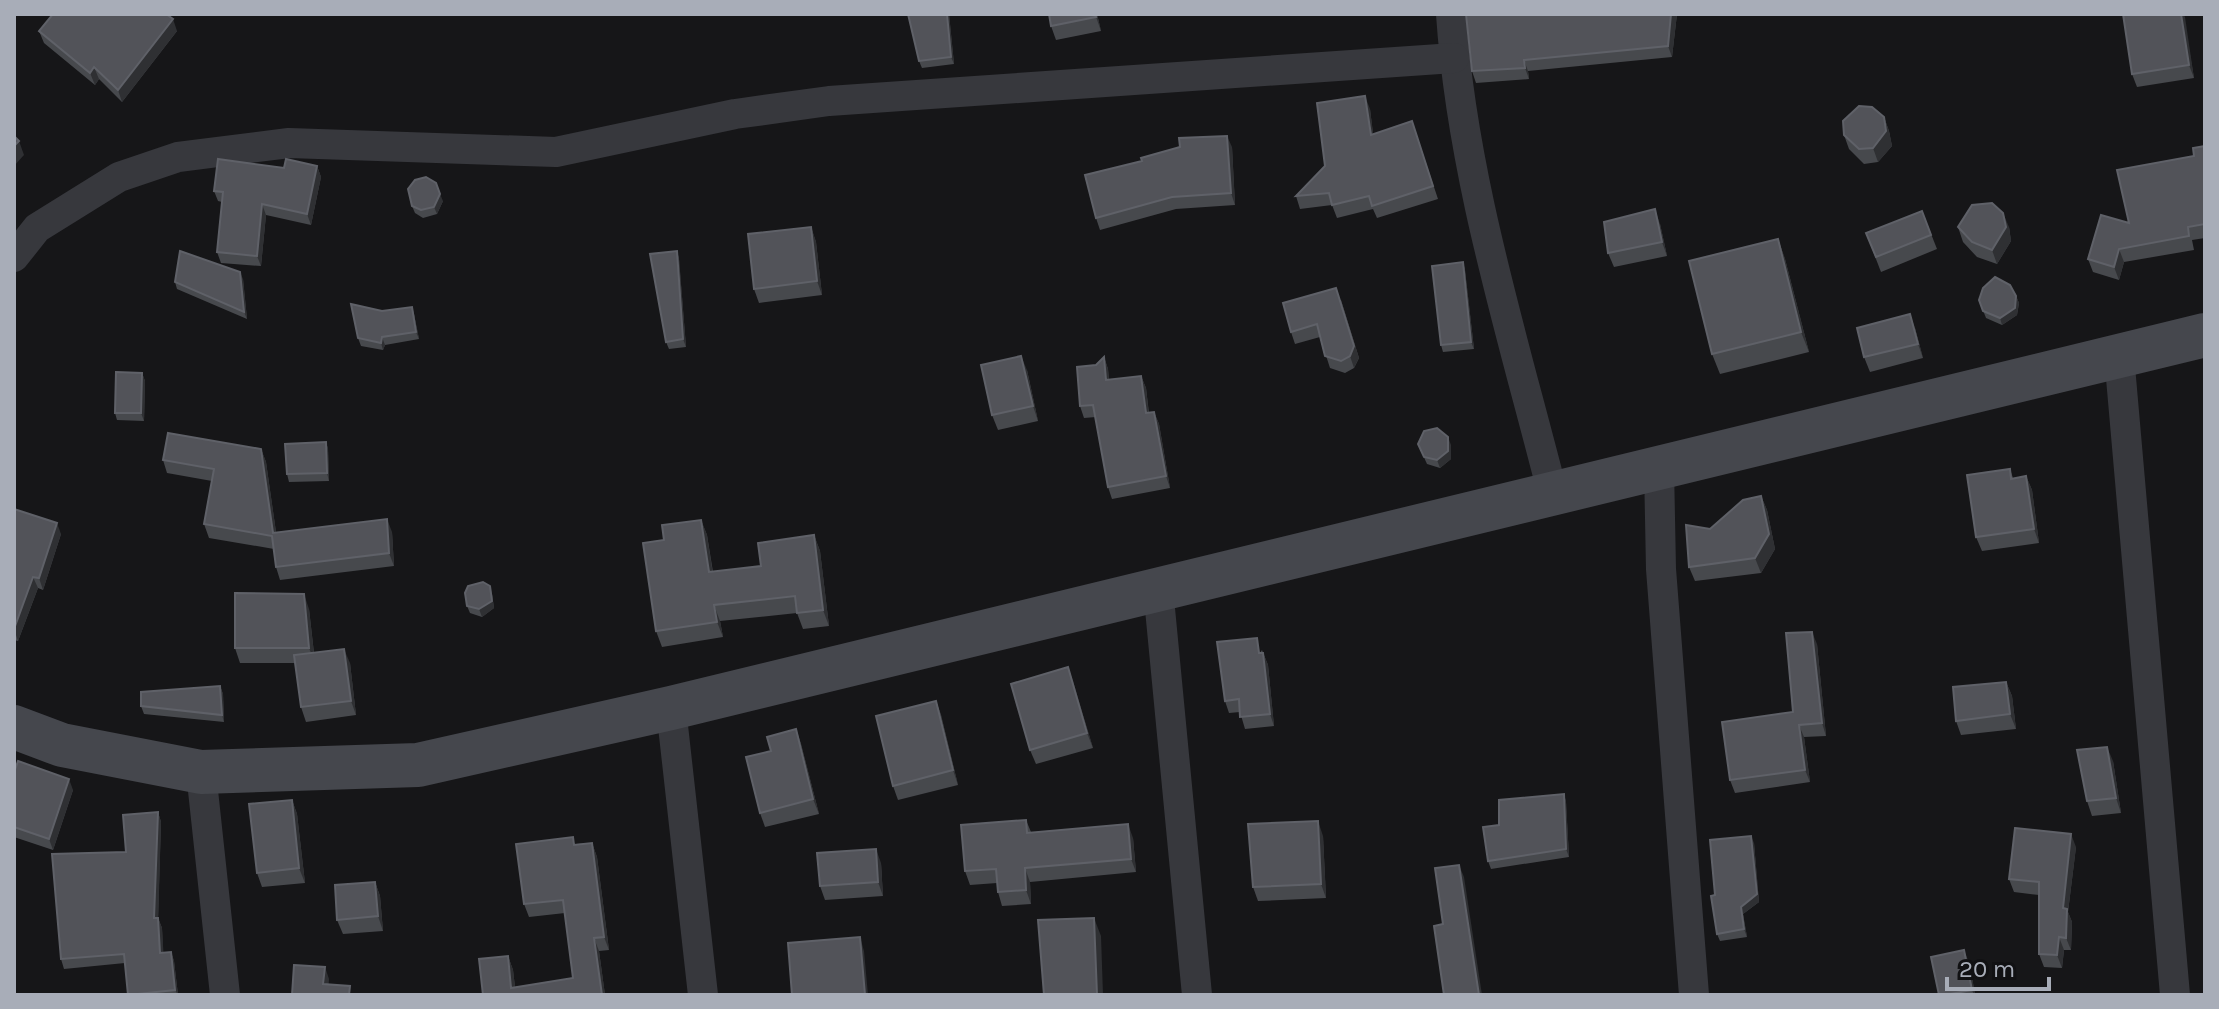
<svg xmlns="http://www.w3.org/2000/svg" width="2219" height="1009" viewBox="0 0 2219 1009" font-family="Karla,sans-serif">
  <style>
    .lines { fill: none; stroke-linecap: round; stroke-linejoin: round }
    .street { stroke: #37383d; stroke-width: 30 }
    .secondary { stroke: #45474d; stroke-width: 44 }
    .wall { fill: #47494d }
    .shaded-wall { fill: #2f3033 }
    .building { fill: #525359; stroke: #5f6168; stroke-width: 2 }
  </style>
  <rect width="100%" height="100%" fill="#161618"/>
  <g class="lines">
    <g class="street">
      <path d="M1451,14C1462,177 1513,337 1553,495"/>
      <polyline points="14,257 37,228 119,177 178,157 289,143 556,152 735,114 829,101 1454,58"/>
      <polyline points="2119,355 2175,995"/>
      <polyline points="1659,467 1661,569 1694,995"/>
      <polyline points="1158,588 1197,995"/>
      <polyline points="671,708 703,995"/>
      <polyline points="201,772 225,995"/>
    </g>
    <polyline class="secondary" points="14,727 62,745 201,772 418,765 671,708 2205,335"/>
  </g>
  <g class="wall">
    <polygon points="949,14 954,64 922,68 919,61"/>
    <polygon points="1049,14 1097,14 1101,31 1056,40 1051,26"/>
    <polygon points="1677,14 1672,57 1528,71 1529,79 1476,83 1472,71"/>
    <polygon points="2123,14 2183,14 2194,78 2137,87 2132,74"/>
    <polygon points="39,31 177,31 122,102 99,79 95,85 44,43"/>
    <polygon points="1370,109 1373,134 1412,121 1438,199 1377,218 1373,209 1337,218 1332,205 1300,209 1296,196 1325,166"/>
    <polygon points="1884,117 1889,131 1892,146 1878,162 1864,164 1849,149 1844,135"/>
    <polygon points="2205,146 2205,238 2192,240 2194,250 2124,262 2119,280 2093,272 2088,259 2129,223"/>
    <polygon points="1232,147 1235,205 1176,209 1100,230 1096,218"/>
    <polygon points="317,166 321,177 311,225 266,215 261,266 221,263 217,252 222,202 218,201 214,191 284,168"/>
    <polygon points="443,201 437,214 423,218 415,213 412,206"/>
    <polygon points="1922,211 1937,249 1881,272 1866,233"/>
    <polygon points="1660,224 1667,256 1614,267 1608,253"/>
    <polygon points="811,227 816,242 822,295 759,303 754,289"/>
    <polygon points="1958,227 2009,227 2011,241 1997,264 1977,257 1963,242"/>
    <polygon points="1778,239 1785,259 1809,352 1720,374 1712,354"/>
    <polygon points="677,251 679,259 686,347 669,349 666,342"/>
    <polygon points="1463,262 1465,270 1474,349 1443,352 1441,345"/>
    <polygon points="243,279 247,319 177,289 175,282"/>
    <polygon points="2016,296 2019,303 2017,315 2002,325 1986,318 1979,300"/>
    <polygon points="1341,300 1359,358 1354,368 1345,373 1330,368 1320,337 1295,344 1291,332"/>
    <polygon points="412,307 414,314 419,339 385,345 383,350 361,346 358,338 382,311"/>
    <polygon points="1915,328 1923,358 1870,372 1864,357"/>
    <polygon points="1104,357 1108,369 1109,380 1141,376 1146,388 1149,413 1154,412 1159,424 1170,488 1112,499 1108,487 1096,417 1084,418 1080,406 1096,365"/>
    <polygon points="1027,370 1038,421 998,430 992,415"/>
    <polygon points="142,373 145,381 144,421 117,420 115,413"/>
    <polygon points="326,442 328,449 329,481 289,482 287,474"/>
    <polygon points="1418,444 1451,445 1451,459 1440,468 1427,464"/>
    <polygon points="261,449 266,462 276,532 392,532 394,566 280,580 276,567 274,549 209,538 204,524 212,481 167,473 163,460"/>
    <polygon points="2010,469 2013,478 2026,476 2032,490 2039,543 1982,551 1976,537"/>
    <polygon points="1761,496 1767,510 1775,549 1761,573 1695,581 1689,567 1710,529"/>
    <polygon points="14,509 61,534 43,590 38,588 18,641 14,640"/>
    <polygon points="701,520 707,535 713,572 761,566 814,535 820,551 829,626 803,629 797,613 720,621 723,637 662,647 656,631 664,540"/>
    <polygon points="492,594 494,608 482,617 470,613 467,606"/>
    <polygon points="309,609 314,653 350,663 356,715 306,722 301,707 295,663 240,663 235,648"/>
    <polygon points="1817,644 1826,736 1804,737 1810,782 1735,793 1730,780 1793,712"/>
    <polygon points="1262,650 1268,665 1274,726 1245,729 1240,712 1229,713 1225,701"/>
    <polygon points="1068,667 1093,748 1036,764 1030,750"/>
    <polygon points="2006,682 2012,696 2016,729 1961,735 1956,721"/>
    <polygon points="220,686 223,694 224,722 144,714 141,706"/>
    <polygon points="936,701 941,715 958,785 898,800 893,786"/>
    <polygon points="796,729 801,744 819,814 765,827 760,813 771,751"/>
    <polygon points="2113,761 2121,813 2092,816 2087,801"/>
    <polygon points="14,773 73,790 53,850 14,837"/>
    <polygon points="1564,794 1566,802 1569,857 1491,869 1488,861"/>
    <polygon points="292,800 297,814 305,883 262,887 257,873"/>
    <polygon points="158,812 161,822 158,918 162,928 163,953 171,952 174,961 178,995 129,995 125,963 64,969 61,959 126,852"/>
    <polygon points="1026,820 1031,832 1133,838 1136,872 1030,882 1031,904 1002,906 998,892 997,883 970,885 965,871"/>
    <polygon points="1323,836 1326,898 1258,901 1253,887"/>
    <polygon points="592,843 597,857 609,950 599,951 605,995 483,995 508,956 513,970 515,987 573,978 565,913 529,917 524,904 576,844"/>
    <polygon points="1754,843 1759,902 1743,914 1747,937 1720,941 1717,934 1715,895"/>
    <polygon points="2076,847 2068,912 2072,922 2071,950 2064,950 2062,968 2044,967 2039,954 2039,895 2014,892 2009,879"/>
    <polygon points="881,863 883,896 825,900 820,886"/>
    <polygon points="375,882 380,896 383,931 343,934 337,920"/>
    <polygon points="1970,965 1975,995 1939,995"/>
  </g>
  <g class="shaded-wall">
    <polygon points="947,14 949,14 954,64 951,57"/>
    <polygon points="1095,14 1097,14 1101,31"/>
    <polygon points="1671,14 1677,14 1672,57 1668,46"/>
    <polygon points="2181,14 2183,14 2185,17 2194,78 2189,65"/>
    <polygon points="173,19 177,31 122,102 118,90"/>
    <polygon points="1524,60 1528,71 1529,79 1525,68"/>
    <polygon points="94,67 99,79 95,85 90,73"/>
    <polygon points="1365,96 1370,109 1375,148 1371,135"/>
    <polygon points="1884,117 1889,131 1892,146 1878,162 1873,148"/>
    <polygon points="1227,136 1232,147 1235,205 1231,193"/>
    <polygon points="19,141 24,155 14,166 14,146"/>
    <polygon points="317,166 321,177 311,225 307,214"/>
    <polygon points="440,194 443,201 437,214 434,207"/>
    <polygon points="262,204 266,215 261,266 257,256"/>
    <polygon points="1655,209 1660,224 1667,256 1662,242"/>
    <polygon points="2003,213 2009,227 2011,241 1997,264 1992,250"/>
    <polygon points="811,227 816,242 822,295 817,281"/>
    <polygon points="1778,239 1785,259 1809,352 1801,332"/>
    <polygon points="2119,249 2124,262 2119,280 2114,267"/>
    <polygon points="677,251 679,259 686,347 683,339"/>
    <polygon points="1463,262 1465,270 1474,349 1471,342"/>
    <polygon points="240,272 243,279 247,319 244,312"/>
    <polygon points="2016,296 2019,303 2017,315 2002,325 2000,318"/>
    <polygon points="1341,300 1359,358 1354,368 1350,356"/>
    <polygon points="412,307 414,314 419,339 416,332"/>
    <polygon points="1910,314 1915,328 1923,358 1918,344"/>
    <polygon points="382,337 385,345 383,350 381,343"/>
    <polygon points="1021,356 1027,370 1038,421 1033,406"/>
    <polygon points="1104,357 1108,369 1110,392 1106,380"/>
    <polygon points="142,373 145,381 144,421 141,413"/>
    <polygon points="1141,376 1146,388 1150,425 1146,413"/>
    <polygon points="1154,412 1159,424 1170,488 1166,476"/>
    <polygon points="1448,437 1451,445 1451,459 1440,468 1437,460"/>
    <polygon points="326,442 328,449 329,481 327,473"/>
    <polygon points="261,449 266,462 278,546 273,533"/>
    <polygon points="2026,476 2032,490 2039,543 2034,529"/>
    <polygon points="1761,496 1767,510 1775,549 1761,573 1755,558"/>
    <polygon points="387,519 392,532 394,566 389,553"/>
    <polygon points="701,520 707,535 715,588 709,572"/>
    <polygon points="57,523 61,534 43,590 39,578"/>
    <polygon points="814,535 820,551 829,626 823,610"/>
    <polygon points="33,577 38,588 18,641 14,629"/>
    <polygon points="490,586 492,594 494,608 482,617 479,609"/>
    <polygon points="304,594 309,609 315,663 309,648"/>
    <polygon points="714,605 720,621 723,637 717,622"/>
    <polygon points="1812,632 1817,644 1826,736 1822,723"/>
    <polygon points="344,649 350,663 356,715 351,701"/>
    <polygon points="1263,653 1268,665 1274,726 1270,714"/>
    <polygon points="1068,667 1073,681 1093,748 1087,733"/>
    <polygon points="2006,682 2012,696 2016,729 2010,714"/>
    <polygon points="220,686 223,694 224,722 222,715"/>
    <polygon points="936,701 941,715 958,785 953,770"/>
    <polygon points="1799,725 1804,737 1810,782 1805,770"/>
    <polygon points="796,729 801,744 819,814 813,799"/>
    <polygon points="2107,747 2113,761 2121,813 2116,798"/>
    <polygon points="69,779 73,790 53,850 49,839"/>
    <polygon points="1564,794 1566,802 1569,857 1566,849"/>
    <polygon points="292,800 297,814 305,883 299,868"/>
    <polygon points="158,812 161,822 158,928 154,918"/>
    <polygon points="1318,821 1323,836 1326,898 1321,884"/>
    <polygon points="1128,824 1133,838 1136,872 1131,859"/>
    <polygon points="2071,834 2076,847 2068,912 2072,922 2071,950 2066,938 2063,908"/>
    <polygon points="1751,836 1754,843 1759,902 1743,914 1747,937 1744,929 1741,907"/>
    <polygon points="592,843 597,857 609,950 604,937"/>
    <polygon points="876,849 881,863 883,896 878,882"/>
    <polygon points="1459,865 1464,877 1482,995 1479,995"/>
    <polygon points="1025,868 1030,882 1031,904 1026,890"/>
    <polygon points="375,882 380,896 383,931 378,916"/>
    <polygon points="158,918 162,928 164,962 160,953"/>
    <polygon points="1094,918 1101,936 1103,995 1097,995"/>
    <polygon points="860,937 864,951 868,995 865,995"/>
    <polygon points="2059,937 2064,950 2062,968 2057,955"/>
    <polygon points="594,938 599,951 605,995 602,995"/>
    <polygon points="1964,950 1970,965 1975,995 1974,995 1972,990"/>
    <polygon points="171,952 174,961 178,995 175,990"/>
    <polygon points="508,956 513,970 516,995 511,988"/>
    <polygon points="325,967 329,979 328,995 323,984"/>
  </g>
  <g class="building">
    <polygon points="53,14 166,14 173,19 118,90 94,67 90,73 39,31"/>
    <polygon points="908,14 947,14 951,57 919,61"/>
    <polygon points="1049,14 1095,14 1096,17 1051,26"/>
    <polygon points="1466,14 1671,14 1668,46 1524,60 1525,68 1472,71"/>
    <polygon points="2123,14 2181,14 2189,65 2132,74"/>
    <polygon points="1365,96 1371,135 1412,121 1433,186 1372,206 1369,196 1332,205 1329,193 1296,196 1325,166 1317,103"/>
    <polygon points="1859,106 1872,107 1884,117 1886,131 1873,148 1859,149 1844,135 1843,121"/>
    <polygon points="14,136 19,141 14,146"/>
    <polygon points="1227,136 1231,193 1172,197 1096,218 1085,175 1142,161 1141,158 1180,147 1179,138"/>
    <polygon points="2205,146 2205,224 2188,227 2189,236 2119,249 2114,267 2088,259 2101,215 2129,223 2117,170 2194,156 2193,148"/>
    <polygon points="218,159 284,168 286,159 317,166 307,214 262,204 257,256 217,252 223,192 214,191"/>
    <polygon points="426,177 436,183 440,194 434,207 421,210 412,206 408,189 415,180"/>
    <polygon points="1992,203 2003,213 2006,227 1992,250 1972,242 1958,227 1972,205"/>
    <polygon points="1655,209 1662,242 1608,253 1604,222"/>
    <polygon points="1922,211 1931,235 1876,257 1866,233"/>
    <polygon points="811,227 817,281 754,289 748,234"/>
    <polygon points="1778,239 1801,332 1712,354 1689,261"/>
    <polygon points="180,251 240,272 244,312 175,282"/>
    <polygon points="677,251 683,339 666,342 650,254"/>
    <polygon points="1463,262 1471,342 1441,345 1432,266"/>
    <polygon points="1995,277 2010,285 2016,296 2015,308 2000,318 1983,311 1979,300 1983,288"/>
    <polygon points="1336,288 1354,346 1350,356 1341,361 1325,356 1317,324 1291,332 1283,303"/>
    <polygon points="351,304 382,311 412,307 416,332 382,337 381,343 358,338"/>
    <polygon points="1910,314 1918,344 1864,357 1857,328"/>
    <polygon points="1021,356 1033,406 992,415 981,365"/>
    <polygon points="1104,357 1106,380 1141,376 1146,413 1154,412 1166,476 1108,487 1093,405 1080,406 1077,367 1096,365"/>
    <polygon points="116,372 142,373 141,413 115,413"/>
    <polygon points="1437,428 1448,437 1448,451 1437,460 1424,457 1418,444 1424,431"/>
    <polygon points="168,433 261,449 273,533 387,519 389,553 276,567 272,536 204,524 214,469 163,460"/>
    <polygon points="326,442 327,473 287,474 285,444"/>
    <polygon points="2010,469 2011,479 2026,476 2034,529 1976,537 1967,475"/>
    <polygon points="1761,496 1769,534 1755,558 1689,567 1686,525 1710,529 1743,500"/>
    <polygon points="14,509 57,523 39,578 33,577 14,629"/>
    <polygon points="701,520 709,572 761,566 758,543 814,535 823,610 797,613 795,596 714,605 717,622 656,631 643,543 664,540 662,525"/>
    <polygon points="483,582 490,586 492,601 479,609 467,606 465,593 468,586"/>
    <polygon points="235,593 304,594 309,648 235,648"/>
    <polygon points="1812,632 1822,723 1799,725 1805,770 1730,780 1722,722 1793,712 1786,633"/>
    <polygon points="1257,638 1259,653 1263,653 1270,714 1240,717 1239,699 1225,701 1217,642"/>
    <polygon points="344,649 351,701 301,707 294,655"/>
    <polygon points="1068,667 1087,733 1030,750 1011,684"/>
    <polygon points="2006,682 2010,714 1956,721 1953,687"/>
    <polygon points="220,686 222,715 141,706 141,692"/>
    <polygon points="936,701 953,770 893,786 876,716"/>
    <polygon points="796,729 813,799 760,813 746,757 771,751 767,737"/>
    <polygon points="2107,747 2116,798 2087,801 2077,750"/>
    <polygon points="18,761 69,779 49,839 14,827 14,773"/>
    <polygon points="1564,794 1566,849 1488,861 1483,827 1499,825 1499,800"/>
    <polygon points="292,800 299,868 257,873 249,804"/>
    <polygon points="158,812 154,918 158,918 160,953 171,952 175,990 128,995 124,954 61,959 52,854 126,852 123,815"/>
    <polygon points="1026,820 1027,833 1128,824 1131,859 1025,868 1026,890 998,892 996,869 965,871 961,825"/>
    <polygon points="1318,821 1321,884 1253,887 1248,824"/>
    <polygon points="2015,828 2071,834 2063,908 2067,909 2066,938 2059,937 2057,955 2039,954 2039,882 2009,879"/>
    <polygon points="1751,836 1757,894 1741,907 1744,929 1717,934 1711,896 1715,895 1710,840"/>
    <polygon points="573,837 574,845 592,843 604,937 594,938 602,995 483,995 479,959 508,956 511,988 573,978 563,900 524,904 516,844"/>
    <polygon points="876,849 878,882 820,886 817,853"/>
    <polygon points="1459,865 1479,995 1444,995 1434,926 1443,924 1435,868"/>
    <polygon points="375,882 378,916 337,920 335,885"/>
    <polygon points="1094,918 1097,995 1044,995 1038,920"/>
    <polygon points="860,937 865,995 792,995 788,943"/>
    <polygon points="1964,950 1972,990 1945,995 1939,995 1931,957"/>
    <polygon points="294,965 325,967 323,984 350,986 349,995 292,995"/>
  </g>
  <rect width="2219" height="1009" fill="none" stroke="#a8adb8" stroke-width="32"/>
  <path d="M1947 977v12h102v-12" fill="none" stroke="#a8adb8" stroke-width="4"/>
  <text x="1959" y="977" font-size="24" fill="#a8adb8" stroke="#111113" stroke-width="6" paint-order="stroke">20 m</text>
</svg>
